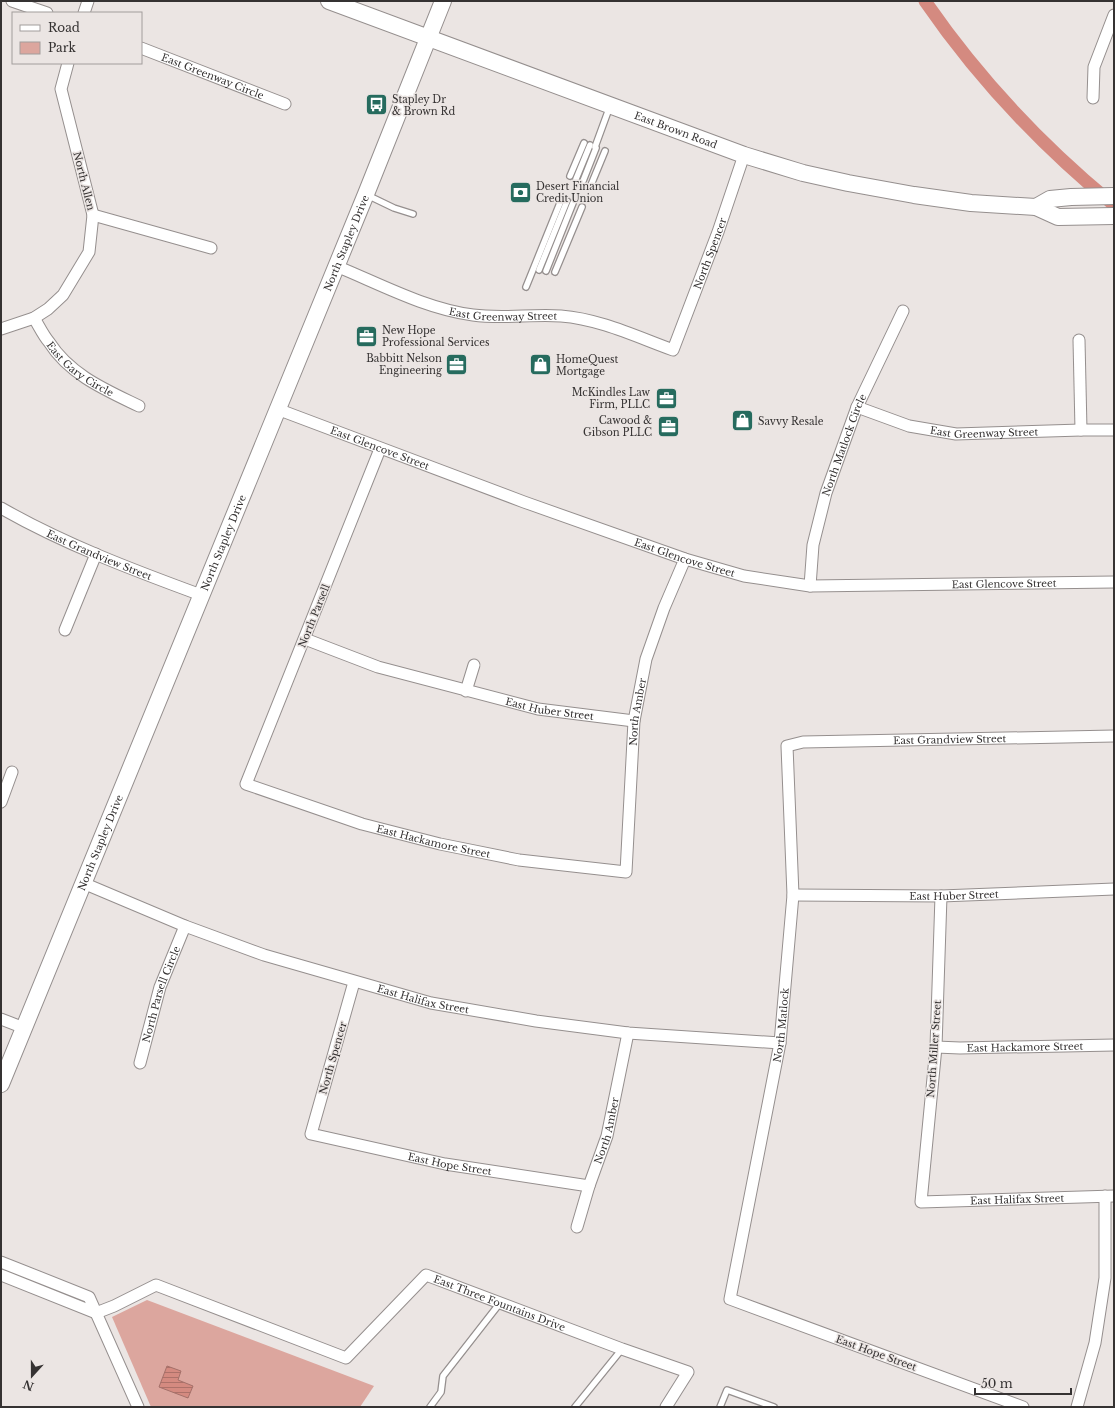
<svg xmlns="http://www.w3.org/2000/svg" width="1115" height="1408" viewBox="0 0 1115 1408" font-family="'Libre Baskerville',serif">
  <style>
    .park { fill: #dca69e }
    .water { fill: url(#water-rules); stroke: #a47069 }
    .lines { fill: none; stroke-linecap: round; stroke-linejoin: round }
    .canal { stroke: #d48a80; stroke-width: 13 }
    .lane-casing { stroke: #958f8e; stroke-width: 8 }
    .street-casing { stroke: #958f8e; stroke-width: 13 }
    .secondary-casing { stroke: #958f8e; stroke-width: 18 }
    .lane { stroke: #fff; stroke-width: 5.5 }
    .street { stroke: #fff; stroke-width: 11 }
    .secondary { stroke: #fff; stroke-width: 16 }
    .labels { text-anchor: middle; dominant-baseline: central; stroke-width: 3; stroke-linejoin: round; paint-order: stroke }
    .street-label { font-size: 10px; fill: #353232; stroke: #ebe5e3 }
    .poi-label { font-size: 10px; fill: #353232; stroke: #ebe5e3; text-anchor: start }
  </style>
  <defs>
    <pattern id="water-rules" width="6" height="5" patternUnits="userSpaceOnUse"><rect width="6" height="5" fill="#d48a80"/><path d="M0 2.5h6" fill="none" stroke="#ad7169"/></pattern>
  </defs>
  <rect width="100%" height="100%" fill="#ebe5e3"/>
  <polygon class="park" points="147,1300 374,1386 360,1407 151,1407 112,1317"/>
  <polygon class="water" points="167,1366 181,1371 178,1380 193,1386 188,1398 159,1387"/>
  <g class="lines">
    <path class="canal" d="M925,1C978,78 1042,146 1114,205"/>
    <defs>
      <g id="lane">
        <polyline points="595,147 610,106"/>
        <polyline points="570,176 584,143"/>
        <polyline points="576,179 590,145"/>
        <polyline points="583,181 596,148"/>
        <polyline points="591,185 605,151"/>
        <polyline points="367,195 394,208 413,214"/>
        <polyline points="539,270 567,201"/>
        <polyline points="546,271 573,203"/>
        <polyline points="555,272 582,207"/>
        <polyline points="526,287 562,198"/>
        <polyline points="430,1407 441,1392 443,1376 500,1303"/>
        <polyline points="575,1407 622,1349"/>
        <polyline points="720,1407 727,1390 774,1407"/>
      </g>
      <g id="street">
        <polyline points="12,1 47,13"/>
        <polyline points="84,13 88,1"/>
        <path id="s1" d="M141,48L285,104"/>
        <polyline points="1093,98 1094,67 1114,15"/>
        <polyline points="93,215 211,248"/>
        <path id="s2" d="M336,266C380,284 426,309 473,315C502,319 532,314 561,316C600,319 637,337 673,350L718,232L744,155"/>
        <path id="s3" d="M34,318C39,326 43,335 49,342C70,375 106,390 139,406"/>
        <polyline points="1,329 34,318 48,309 63,295 89,252 93,215 61,89 68,63"/>
        <polyline points="1079,340 1081,430"/>
        <path id="s4" d="M857,407L909,426L956,434L1081,430H1114"/>
        <path id="s5" d="M277,409L524,502L685,559L744,576L810,586L1114,582"/>
        <path id="s6" d="M380,449L246,784L362,824L440,844L519,860L626,872L634,721L646,659L664,608L685,559"/>
        <path id="s7" d="M1,508C64,544 133,570 201,595"/>
        <path id="s8" d="M810,586L813,545L826,493L857,407L903,311"/>
        <polyline points="65,630 96,554"/>
        <path id="s9" d="M305,639L378,667L538,709L634,721"/>
        <polyline points="466,691 474,665"/>
        <polyline points="1,802 12,772"/>
        <path id="s10" d="M83,883L185,926L264,955L431,1003L536,1021L628,1033L780,1043"/>
        <path id="s11" d="M793,895L941,896L1114,889"/>
        <path id="s12" d="M941,896L936,1047L921,1202L1114,1196"/>
        <path id="s13" d="M354,982L311,1134L445,1164L589,1186"/>
        <polyline points="1,1019 24,1028"/>
        <path id="s14" d="M936,1047L960,1048L1114,1045"/>
        <path id="s15" d="M140,1063L160,987L185,926"/>
        <path id="s16" d="M577,1227L589,1186L607,1136L628,1033"/>
        <polyline points="1,1262 89,1297 138,1407"/>
        <path id="s17" d="M1,1275L96,1313L114,1306L156,1285L346,1358L426,1275L622,1349L688,1372L666,1407"/>
        <path id="s18" d="M1023,1407L730,1299L780,1043L793,895L787,746L803,742L1114,736"/>
        <polyline points="1077,1407 1095,1343 1105,1278 1105,1196"/>
      </g>
      <g id="secondary">
        <path id="s19" d="M329,1L744,155L803,173L848,183L914,195L971,203L1036,207L1058,217L1114,216"/>
        <polyline points="1036,207 1050,199 1071,197 1114,196"/>
        <path id="s20" d="M1,1084L366,194L443,1"/>
      </g>
    </defs>
    <use href="#lane" class="lane-casing"/>
    <use href="#street" class="street-casing"/>
    <use href="#secondary" class="secondary-casing"/>
    <use href="#lane" class="lane"/>
    <use href="#street" class="street"/>
    <use href="#secondary" class="secondary"/>
  </g>
  <defs>
    <symbol id="bus-square" viewBox="-11 -11 22 22"><rect x="-9" y="-9" width="18" height="18" rx="4" fill="#266b5e" stroke="#ebe5e3"/><path d="M-5-6H5V4H4V6H2V4H-2V6H-4V4H-5ZM-3.5-4V0h7V-4ZM-3.5 1.2v1.5H-2V1.2ZM2 1.2v1.5H3.5V1.2Z" fill="#fff"/></symbol>
    <symbol id="bank-square" viewBox="-11 -11 22 22"><rect x="-9" y="-9" width="18" height="18" rx="4" fill="#266b5e" stroke="#ebe5e3"/><path d="M-6-4H6V4H-6ZM0-2.3a2.3 2.3 0 1 0 0 4.6a2.3 2.3 0 1 0 0-4.6Z" fill="#fff"/></symbol>
    <symbol id="office-square" viewBox="-11 -11 22 22"><rect x="-9" y="-9" width="18" height="18" rx="4" fill="#266b5e" stroke="#ebe5e3"/><path d="M-6-3h4V-5.5h4V-3h4V5H-6ZM-1-4.5V-3h2v-1.5ZM-6 0V1H6V0Z" fill="#fff"/></symbol>
    <symbol id="shop-square" viewBox="-11 -11 22 22"><rect x="-9" y="-9" width="18" height="18" rx="4" fill="#266b5e" stroke="#ebe5e3"/><path d="M-5-2.5h2.3a2.7 3.5 0 0 1 5.4 0H5L5.5 6h-11ZM-1.5-2.5h3a1.5 2.3 0 0 0-3 0Z" fill="#fff"/></symbol>
  </defs>
  <g fill-rule="evenodd">
    <use href="#bus-square" x="364" y="92" width="25" height="25"/>
    <use href="#bank-square" x="508" y="180" width="25" height="25"/>
    <use href="#office-square" x="354" y="324" width="25" height="25"/>
    <use href="#office-square" x="444" y="352" width="25" height="25"/>
    <use href="#shop-square" x="528" y="352" width="25" height="25"/>
    <use href="#office-square" x="654" y="386" width="25" height="25"/>
    <use href="#shop-square" x="730" y="408" width="25" height="25"/>
    <use href="#office-square" x="656" y="414" width="25" height="25"/>
  </g>
  <g class="labels">
    <g class="street-label">
      <text stroke="none"><textPath href="#s1" startOffset="77">East Greenway Circle</textPath></text>
      <text stroke="none"><textPath href="#s19" startOffset="370">East Brown Road</textPath></text>
      <text transform="translate(84 181) rotate(76)">North Allen</text>
      <text stroke="none"><textPath href="#s20" startOffset="909">North Stapley Drive</textPath></text>
      <text stroke="none"><textPath href="#s2" startOffset="455">North Spencer</textPath></text>
      <text stroke="none"><textPath href="#s2" startOffset="176">East Greenway Street</textPath></text>
      <text stroke="none"><textPath href="#s3" startOffset="70">East Gary Circle</textPath></text>
      <text stroke="none"><textPath href="#s4" startOffset="131">East Greenway Street</textPath></text>
      <text stroke="none"><textPath href="#s8" startOffset="146">North Matlock Circle</textPath></text>
      <text stroke="none"><textPath href="#s5" startOffset="110">East Glencove Street</textPath></text>
      <text stroke="none"><textPath href="#s20" startOffset="585">North Stapley Drive</textPath></text>
      <text stroke="none"><textPath href="#s7" startOffset="109">East Grandview Street</textPath></text>
      <text stroke="none"><textPath href="#s5" startOffset="434">East Glencove Street</textPath></text>
      <text stroke="none"><textPath href="#s5" startOffset="757">East Glencove Street</textPath></text>
      <text transform="translate(314 616) rotate(-68)">North Parsell</text>
      <text stroke="none"><textPath href="#s9" startOffset="255">East Huber Street</textPath></text>
      <text stroke="none"><textPath href="#s6" startOffset="913">North Amber</textPath></text>
      <text stroke="none"><textPath href="#s18" startOffset="1034">East Grandview Street</textPath></text>
      <text stroke="none"><textPath href="#s6" startOffset="557">East Hackamore Street</textPath></text>
      <text stroke="none"><textPath href="#s20" startOffset="261">North Stapley Drive</textPath></text>
      <text stroke="none"><textPath href="#s11" startOffset="161">East Huber Street</textPath></text>
      <text stroke="none"><textPath href="#s15" startOffset="72">North Parsell Circle</textPath></text>
      <text stroke="none"><textPath href="#s10" startOffset="360">East Halifax Street</textPath></text>
      <text stroke="none"><textPath href="#s18" startOffset="591">North Matlock</textPath></text>
      <text stroke="none"><textPath href="#s14" startOffset="89">East Hackamore Street</textPath></text>
      <text transform="translate(934 1049) rotate(-86)">North Miller Street</text>
      <text transform="translate(333 1058) rotate(-74)">North Spencer</text>
      <text stroke="none"><textPath href="#s16" startOffset="101">North Amber</textPath></text>
      <text stroke="none"><textPath href="#s13" startOffset="300">East Hope Street</textPath></text>
      <text stroke="none"><textPath href="#s12" startOffset="403">East Halifax Street</textPath></text>
      <text stroke="none"><textPath href="#s17" startOffset="566">East Three Fountains Drive</textPath></text>
      <text transform="translate(876 1353) rotate(20)">East Hope Street</text>
    </g>
    <g class="poi-label">
      <text x="392" y="99">Stapley Dr<tspan x="392" dy="12">&amp; Brown Rd</tspan></text>
      <text x="536" y="186">Desert Financial<tspan x="536" dy="12">Credit Union</tspan></text>
      <text x="382" y="330">New Hope<tspan x="382" dy="12">Professional Services</tspan></text>
      <text x="442" y="358" text-anchor="end">Babbitt Nelson<tspan x="442" dy="12">Engineering</tspan></text>
      <text x="556" y="359">HomeQuest<tspan x="556" dy="12">Mortgage</tspan></text>
      <text x="650" y="392" text-anchor="end">McKindles Law<tspan x="650" dy="12">Firm, PLLC</tspan></text>
      <text x="652" y="420" text-anchor="end">Cawood &amp;<tspan x="652" dy="12">Gibson PLLC</tspan></text>
      <text x="758" y="421">Savvy Resale</text>
    </g>
  </g>
  <rect width="1115" height="1408" fill="none" stroke="#353232" stroke-width="4"/>
  <rect x="12" y="12" width="130" height="52" fill="#ebe5e3" stroke="#a29d9c"/>
  <rect x="20" y="25" width="20" height="6" fill="#ffffff" stroke="#a29d9c"/>
  <text x="48" y="32" font-size="12" fill="#353232">Road</text>
  <rect x="20" y="42" width="20" height="12" fill="#dca69e" stroke="#a29d9c"/>
  <text x="48" y="52" font-size="12" fill="#353232">Park</text>
  <g transform="translate(32 1376) rotate(201)" stroke="#ebe5e3" stroke-width="3" paint-order="stroke">
  <path d="M0-3L7 15L0 10L-7 15Z" fill="#353232"/>
  <text y="-6" font-size="11" font-weight="bold" text-anchor="middle" fill="#353232">N</text>
  </g>
  <path d="M975 1388v6h96v-6" fill="none" stroke="#353232" stroke-width="2"/>
  <text x="981" y="1388" font-size="12" fill="#353232" stroke="#ebe5e3" stroke-width="3" paint-order="stroke">50 m</text>
</svg>
